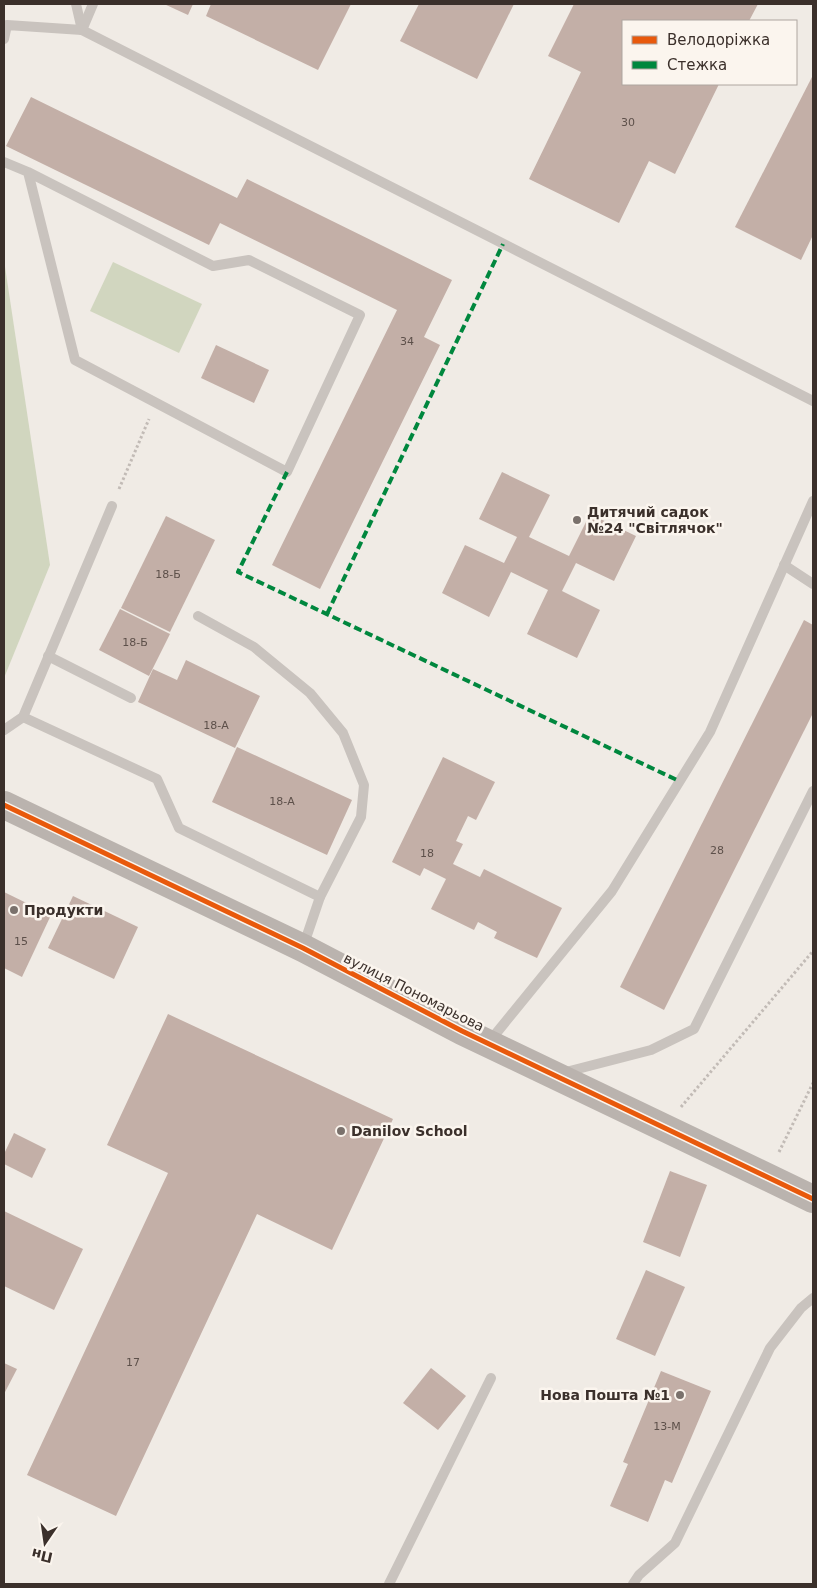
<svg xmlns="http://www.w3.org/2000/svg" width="817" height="1588" viewBox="0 0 817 1588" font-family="'DejaVu Sans',sans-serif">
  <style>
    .green { fill: #d1d6bf }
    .building { fill: #c3afa7 }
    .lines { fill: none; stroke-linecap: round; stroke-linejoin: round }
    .path { stroke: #c2bbb6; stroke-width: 3; stroke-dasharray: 2.5 2.5; stroke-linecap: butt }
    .lane { stroke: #c9c3be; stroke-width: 10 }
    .secondary { stroke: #bab3ae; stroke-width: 28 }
    .quiet { stroke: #00873e; stroke-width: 4; stroke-dasharray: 8 4; stroke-linecap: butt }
    .cycleway-casing { stroke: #fbf5ee; stroke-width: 8 }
    .cycleway { stroke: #e8590c; stroke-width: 5 }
    .poi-dot { fill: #7a716c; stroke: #fbf5ee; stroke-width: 2 }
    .labels { text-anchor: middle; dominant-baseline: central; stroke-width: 5; stroke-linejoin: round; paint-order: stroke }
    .number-label { font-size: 11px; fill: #5d504a }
    .poi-label { font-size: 14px; font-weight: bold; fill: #3b302b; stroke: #fbf5ee; text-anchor: start }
    .street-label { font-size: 14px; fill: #3b302b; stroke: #fbf5ee }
  </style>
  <rect width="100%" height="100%" fill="#f0ebe5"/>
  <g class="green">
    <polygon points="4,260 50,565 4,678"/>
    <polygon points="113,262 202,304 179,353 90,311"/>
  </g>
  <g class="building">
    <polygon points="164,4 193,4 188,15"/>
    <polygon points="211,4 351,4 318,70 206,16"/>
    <polygon points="419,4 514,4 477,79 400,41"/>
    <polygon points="574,4 758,4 749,21 623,21 623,84 719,84 675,174 649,161 619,223 529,179 581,72 548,56"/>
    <polygon points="813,75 813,235 801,260 735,227"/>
    <polygon points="31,97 237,198 247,179 452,280 424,337 440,345 320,589 272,565 397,310 220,223 209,245 6,146"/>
    <polygon points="216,345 269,370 254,403 201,378"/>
    <polygon points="502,472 550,495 529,537 569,556 590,514 636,536 614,581 576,563 562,591 600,610 577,658 527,634 548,590 511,572 489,617 442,593 465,545 504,563 517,537 479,519"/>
    <polygon points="166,516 215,540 170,632 121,608"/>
    <polygon points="120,609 170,634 149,676 99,650"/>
    <polygon points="804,620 813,625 813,713 664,1010 620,987"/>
    <polygon points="186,660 260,696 235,748 138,702 153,669 177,680"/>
    <polygon points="237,747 352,800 327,855 212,802"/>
    <polygon points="443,757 495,782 476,820 468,816 456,841 463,844 453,864 480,877 484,869 562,908 537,958 494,938 497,932 478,922 474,930 431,909 446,879 424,868 420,876 392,862"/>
    <polygon points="4,892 51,915 22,977 4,968"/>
    <polygon points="73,896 138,927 114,979 48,948"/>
    <polygon points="168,1014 393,1119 332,1250 257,1214 116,1516 27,1475 168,1173 107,1145"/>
    <polygon points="14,1133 46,1149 32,1178 4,1164 4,1154"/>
    <polygon points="670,1171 707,1185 680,1257 643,1242"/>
    <polygon points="4,1211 83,1249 54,1310 4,1286"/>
    <polygon points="646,1270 685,1287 655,1356 616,1339"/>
    <polygon points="4,1363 17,1369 4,1394"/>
    <polygon points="431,1368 466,1396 438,1430 403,1403"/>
    <polygon points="661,1371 711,1391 672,1483 665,1480 648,1522 610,1506 628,1464 623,1462"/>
  </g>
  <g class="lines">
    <g class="path">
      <polyline points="119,489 149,419"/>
      <polyline points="681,1107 813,951"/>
      <polyline points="779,1152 813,1083"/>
    </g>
    <g class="lane">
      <polyline points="76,4 82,30"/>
      <polyline points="82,30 93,4"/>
      <polyline points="4,39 7,25 82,30 813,401"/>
      <polyline points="4,162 28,172 213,266 249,260 360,315 287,472 75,360 28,172"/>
      <polyline points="784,565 813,584"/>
      <polyline points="198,616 254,647 310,693 343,733 364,785 361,817 320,897"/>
      <polyline points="48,656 131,698"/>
      <polyline points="23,717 157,779 179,828 320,897 303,947"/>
      <polyline points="4,730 23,717 112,506"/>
      <polyline points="489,1042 612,891 710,732 813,501"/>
      <polyline points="562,1073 651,1050 694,1029 813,791"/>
      <polyline points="389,1584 491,1378"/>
      <polyline points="633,1584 639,1575 675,1543 770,1348 801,1308 813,1298"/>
    </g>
    <polyline class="secondary" points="4,805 303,948 462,1031 813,1199"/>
    <g class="quiet">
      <polyline points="287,472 238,572 679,781"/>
      <polyline points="327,614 503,244"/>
    </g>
    <defs>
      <polyline id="cycleway" points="4,805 303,948 462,1031 813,1199"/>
    </defs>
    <use href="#cycleway" class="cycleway-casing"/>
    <use href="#cycleway" class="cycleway"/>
  </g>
  <g class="poi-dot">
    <circle cx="577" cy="520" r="5"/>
    <circle cx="14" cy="910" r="5"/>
    <circle cx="341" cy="1131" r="5"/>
    <circle cx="680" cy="1395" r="5"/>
  </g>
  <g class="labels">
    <g class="number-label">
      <text x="628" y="122">30</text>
      <text x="407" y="341">34</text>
      <text x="168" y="574">18-Б</text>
      <text x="135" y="642">18-Б</text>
      <text x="216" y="725">18-А</text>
      <text x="282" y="801">18-А</text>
      <text x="717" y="850">28</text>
      <text x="427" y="853">18</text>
      <text x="21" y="941">15</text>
      <text x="133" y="1362">17</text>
      <text x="667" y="1426">13-М</text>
    </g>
    <g class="poi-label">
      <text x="587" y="512">Дитячий садок<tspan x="587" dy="16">№24 "Світлячок"</tspan></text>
      <text x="24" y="910">Продукти</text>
      <text x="351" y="1131">Danilov School</text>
      <text x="670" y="1395" text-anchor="end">Нова Пошта №1</text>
    </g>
    <g class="street-label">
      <text transform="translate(414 992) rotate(27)">вулиця Пономарьова</text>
    </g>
  </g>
  <rect width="817" height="1588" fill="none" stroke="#3b302b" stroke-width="10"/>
  <rect x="622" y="20" width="175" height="65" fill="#fbf5ee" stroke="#aea6a0"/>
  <rect x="632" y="36" width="25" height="8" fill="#e8590c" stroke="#aea6a0"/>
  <text x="667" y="45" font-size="15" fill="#3b302b">Велодоріжка</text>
  <rect x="632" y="61" width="25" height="8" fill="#00873e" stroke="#aea6a0"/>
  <text x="667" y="70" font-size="15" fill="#3b302b">Стежка</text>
  <g transform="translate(45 1543) rotate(193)" stroke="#fbf5ee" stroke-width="4" paint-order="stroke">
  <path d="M0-4L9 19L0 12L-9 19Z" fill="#3b302b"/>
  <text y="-8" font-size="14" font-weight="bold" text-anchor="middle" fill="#3b302b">Пн</text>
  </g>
</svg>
